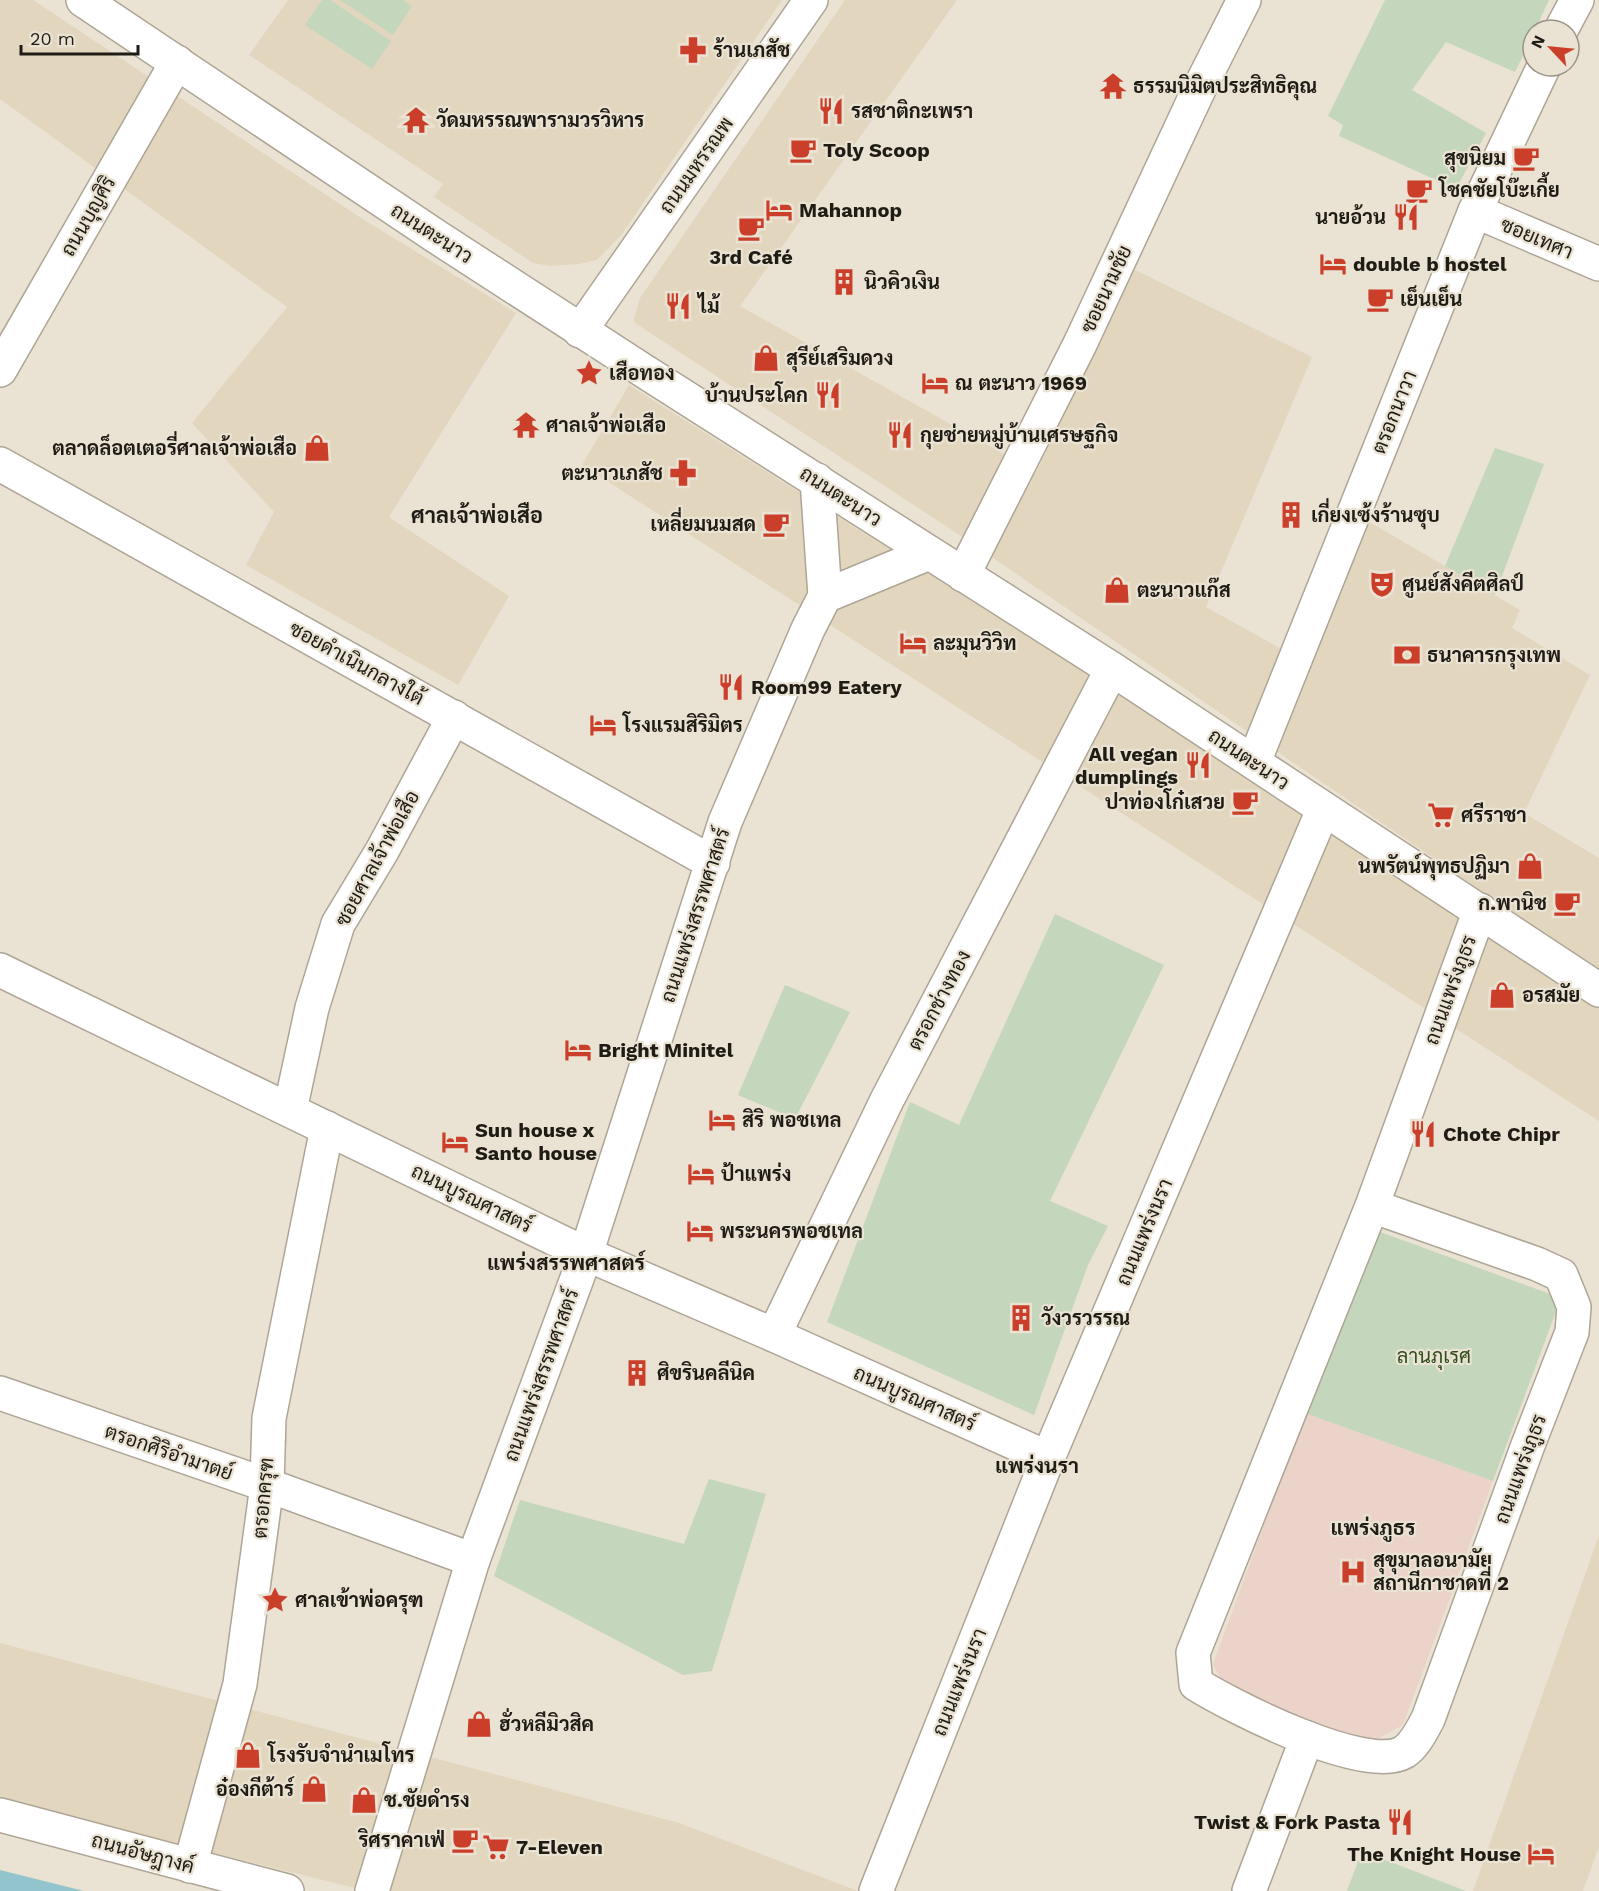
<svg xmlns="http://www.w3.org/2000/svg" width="1599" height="1891" viewBox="0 0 1599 1891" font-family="'Work Sans',Sarabun,sans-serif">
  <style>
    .built { fill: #e2d6bf }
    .medical { fill: #ebd3ca }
    .green { fill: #c4d6bc }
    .water { fill: #91c4cd }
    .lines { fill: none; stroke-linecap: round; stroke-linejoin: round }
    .minor-casing { stroke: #ada596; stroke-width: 36 }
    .minor { stroke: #fff; stroke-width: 33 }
    .labels { text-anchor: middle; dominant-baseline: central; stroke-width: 4.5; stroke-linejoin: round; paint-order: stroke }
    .poi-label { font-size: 20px; font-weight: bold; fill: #1f1c16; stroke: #eae2d2; text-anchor: start }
    .street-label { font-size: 20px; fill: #1f1c16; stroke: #eae2d2 }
    .park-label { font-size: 20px; fill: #30501f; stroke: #eae2d2 }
    .neighbourhood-label { font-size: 21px; font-weight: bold; fill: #1f1c16; stroke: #eae2d2 }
    .quarter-label { font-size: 22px; font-weight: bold; fill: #1f1c16; stroke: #eae2d2 }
  </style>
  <rect width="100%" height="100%" fill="#eae2d2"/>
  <g class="built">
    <polygon points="0,0 33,0 361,218 516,313 389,517 509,596 458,685 246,565 274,512 192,423 287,307 0,99"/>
    <polygon points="288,0 782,0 622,234 597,260 579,264 550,266 533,263 434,197 443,184 249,55"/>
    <polygon points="845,0 957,0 740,306 1036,472 1133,269 1312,357 1206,607 1303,661 1366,520 1520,610 1512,628 1590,675 1524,813 1599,858 1599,971 949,528 635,323 634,318 640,298"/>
    <polygon points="629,385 1083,671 1599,1008 1599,1121 582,465"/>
    <polygon points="1599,1535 1599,1847 1583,1891 1473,1891"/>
    <polygon points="0,1643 679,1823 858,1891 367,1891 0,1800"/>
  </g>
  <polygon class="medical" points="1305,1413 1493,1481 1403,1725 1372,1742 1227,1692 1213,1664"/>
  <g class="green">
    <polygon points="322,0 330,0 391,41 372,69 305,25"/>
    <polygon points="340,0 403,0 412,6 393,35"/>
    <polygon points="1385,0 1549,0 1535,30 1533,30 1533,35 1515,72 1446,42 1412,90 1486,133 1456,189 1339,136 1343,125 1328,116"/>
    <polygon points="1495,448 1544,464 1495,595 1445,566"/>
    <polygon points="1055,914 1164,965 1050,1201 1108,1226 1088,1265 1034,1415 827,1322 910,1102 959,1125"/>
    <polygon points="785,985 850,1012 795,1119 738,1095"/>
    <polygon points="1372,1229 1561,1298 1493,1481 1305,1413"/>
    <polygon points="709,1479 766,1494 712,1671 683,1675 494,1576 520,1500 684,1544"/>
    <polygon points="1362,1851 1466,1891 1347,1891"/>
  </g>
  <polygon class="water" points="0,1870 84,1891 0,1891"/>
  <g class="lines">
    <defs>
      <g id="minor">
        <polyline points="83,0 437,237 644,371 1112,669 1599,990"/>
        <polyline points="1561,30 1577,0"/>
        <polyline points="1475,211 1599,264"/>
        <polyline points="580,331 811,0"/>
        <polyline points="0,370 177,62"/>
        <polyline points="0,464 713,863"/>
        <polyline points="963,575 1080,344 1200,87 1244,0"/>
        <polyline points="825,596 929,553"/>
        <polyline points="1254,762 1475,211 1544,66"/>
        <polyline points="0,970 586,1254 774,1335 1048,1458"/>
        <polyline points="290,1110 312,1008 338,924 382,851 454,717"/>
        <path d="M1372,1206L1537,1264L1561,1275L1574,1307L1572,1332L1528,1445L1428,1719C1422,1730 1415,1745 1404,1752C1366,1775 1231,1706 1196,1684L1193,1653L1372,1206L1480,910"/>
        <polyline points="774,1335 887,1100 1112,669"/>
        <polyline points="0,1393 267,1485 473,1560"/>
        <polyline points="0,1815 287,1891"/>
        <polyline points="190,1866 240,1684 267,1485 269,1418 327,1128"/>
        <polyline points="372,1891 473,1560 586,1254 725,822 808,629 825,596 817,480"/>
        <polyline points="876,1891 1048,1458 1323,810"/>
        <polyline points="1249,1891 1307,1738"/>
      </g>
    </defs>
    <use href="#minor" class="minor-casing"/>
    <use href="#minor" class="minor"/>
  </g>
  <defs>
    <symbol id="pharmacy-bare" viewBox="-9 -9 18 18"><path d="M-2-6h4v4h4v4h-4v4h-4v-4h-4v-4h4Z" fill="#ca3e2a" stroke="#eae2d2" stroke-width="2.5" paint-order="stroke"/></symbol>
    <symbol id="temple-bare" viewBox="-9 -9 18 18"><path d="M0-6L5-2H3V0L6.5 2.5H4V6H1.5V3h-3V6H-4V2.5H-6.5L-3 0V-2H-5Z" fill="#ca3e2a" stroke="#eae2d2" stroke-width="2.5" paint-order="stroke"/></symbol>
    <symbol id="restaurant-bare" viewBox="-9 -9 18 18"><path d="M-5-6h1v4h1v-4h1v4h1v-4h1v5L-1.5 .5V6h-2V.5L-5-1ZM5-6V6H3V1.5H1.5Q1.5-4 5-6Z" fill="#ca3e2a" stroke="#eae2d2" stroke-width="2.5" paint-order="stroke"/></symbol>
    <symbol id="cafe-bare" viewBox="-9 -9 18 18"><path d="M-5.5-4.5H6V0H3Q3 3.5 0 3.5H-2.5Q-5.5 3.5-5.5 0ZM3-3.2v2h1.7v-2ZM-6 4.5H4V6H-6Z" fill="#ca3e2a" stroke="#eae2d2" stroke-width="2.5" paint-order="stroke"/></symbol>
    <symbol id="hotel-bare" viewBox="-9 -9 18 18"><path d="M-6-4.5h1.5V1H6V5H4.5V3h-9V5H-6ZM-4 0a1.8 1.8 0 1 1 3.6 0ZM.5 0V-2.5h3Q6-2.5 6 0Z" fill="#ca3e2a" stroke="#eae2d2" stroke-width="2.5" paint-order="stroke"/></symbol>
    <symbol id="building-bare" viewBox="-9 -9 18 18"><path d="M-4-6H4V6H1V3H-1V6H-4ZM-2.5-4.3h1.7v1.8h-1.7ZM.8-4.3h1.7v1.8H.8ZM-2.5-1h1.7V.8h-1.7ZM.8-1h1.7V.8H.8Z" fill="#ca3e2a" stroke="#eae2d2" stroke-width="2.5" paint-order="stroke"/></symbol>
    <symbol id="shop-bare" viewBox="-9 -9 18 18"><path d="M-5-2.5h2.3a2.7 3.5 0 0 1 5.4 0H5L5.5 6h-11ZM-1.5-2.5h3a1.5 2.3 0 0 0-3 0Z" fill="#ca3e2a" stroke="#eae2d2" stroke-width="2.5" paint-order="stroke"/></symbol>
    <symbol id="sight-bare" viewBox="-9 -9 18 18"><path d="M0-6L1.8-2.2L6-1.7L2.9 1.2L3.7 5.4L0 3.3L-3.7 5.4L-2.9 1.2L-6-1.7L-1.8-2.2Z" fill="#ca3e2a" stroke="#eae2d2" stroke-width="2.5" paint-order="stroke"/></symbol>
    <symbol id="theatre-bare" viewBox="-9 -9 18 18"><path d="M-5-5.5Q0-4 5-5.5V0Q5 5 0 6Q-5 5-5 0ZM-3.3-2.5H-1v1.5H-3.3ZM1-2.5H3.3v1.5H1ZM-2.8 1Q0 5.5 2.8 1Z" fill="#ca3e2a" stroke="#eae2d2" stroke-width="2.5" paint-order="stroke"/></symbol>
    <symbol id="bank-bare" viewBox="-9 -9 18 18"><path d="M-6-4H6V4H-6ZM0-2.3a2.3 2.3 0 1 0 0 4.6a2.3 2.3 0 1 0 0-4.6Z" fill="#ca3e2a" stroke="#eae2d2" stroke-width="2.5" paint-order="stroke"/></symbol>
    <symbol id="supermarket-bare" viewBox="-9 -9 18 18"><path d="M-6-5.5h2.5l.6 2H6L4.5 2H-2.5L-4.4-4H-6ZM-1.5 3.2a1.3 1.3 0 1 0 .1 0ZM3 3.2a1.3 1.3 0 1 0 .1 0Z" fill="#ca3e2a" stroke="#eae2d2" stroke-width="2.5" paint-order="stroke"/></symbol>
    <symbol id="hospital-bare" viewBox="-9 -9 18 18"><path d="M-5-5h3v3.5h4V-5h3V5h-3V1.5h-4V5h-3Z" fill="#ca3e2a" stroke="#eae2d2" stroke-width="2.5" paint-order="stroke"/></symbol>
  </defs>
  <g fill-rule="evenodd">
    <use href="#pharmacy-bare" x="674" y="31" width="38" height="38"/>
    <use href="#temple-bare" x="1094" y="67" width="38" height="38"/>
    <use href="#restaurant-bare" x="812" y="92" width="38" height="38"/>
    <use href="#temple-bare" x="397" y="101" width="38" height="38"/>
    <use href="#cafe-bare" x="784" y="131" width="38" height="38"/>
    <use href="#cafe-bare" x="1507" y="139" width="38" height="38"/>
    <use href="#cafe-bare" x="1400" y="171" width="38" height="38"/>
    <use href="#hotel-bare" x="760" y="191" width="38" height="38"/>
    <use href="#restaurant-bare" x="1387" y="198" width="38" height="38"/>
    <use href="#cafe-bare" x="732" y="209" width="38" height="38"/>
    <use href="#hotel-bare" x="1314" y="245" width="38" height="38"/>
    <use href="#building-bare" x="825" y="263" width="38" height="38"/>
    <use href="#cafe-bare" x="1361" y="280" width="38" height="38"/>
    <use href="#restaurant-bare" x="659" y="287" width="38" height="38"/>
    <use href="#shop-bare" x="747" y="339" width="38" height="38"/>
    <use href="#sight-bare" x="570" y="354" width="38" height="38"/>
    <use href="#hotel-bare" x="916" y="364" width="38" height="38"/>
    <use href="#restaurant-bare" x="809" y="376" width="38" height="38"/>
    <use href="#temple-bare" x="507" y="406" width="38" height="38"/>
    <use href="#restaurant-bare" x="881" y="416" width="38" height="38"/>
    <use href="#shop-bare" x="298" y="429" width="38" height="38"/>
    <use href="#pharmacy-bare" x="664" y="454" width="38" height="38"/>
    <use href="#building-bare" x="1272" y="496" width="38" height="38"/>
    <use href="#cafe-bare" x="757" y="505" width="38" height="38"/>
    <use href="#theatre-bare" x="1363" y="565" width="38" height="38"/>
    <use href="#shop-bare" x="1098" y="571" width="38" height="38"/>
    <use href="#hotel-bare" x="894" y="624" width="38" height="38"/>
    <use href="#bank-bare" x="1388" y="636" width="38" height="38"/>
    <use href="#restaurant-bare" x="712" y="668" width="38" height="38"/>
    <use href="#hotel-bare" x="584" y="706" width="38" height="38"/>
    <use href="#restaurant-bare" x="1179" y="746" width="38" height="38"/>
    <use href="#cafe-bare" x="1226" y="783" width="38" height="38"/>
    <use href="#supermarket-bare" x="1422" y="796" width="38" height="38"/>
    <use href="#shop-bare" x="1511" y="847" width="38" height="38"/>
    <use href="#cafe-bare" x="1548" y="884" width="38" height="38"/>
    <use href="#shop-bare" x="1483" y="976" width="38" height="38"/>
    <use href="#hotel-bare" x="559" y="1031" width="38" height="38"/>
    <use href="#hotel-bare" x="703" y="1101" width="38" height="38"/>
    <use href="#restaurant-bare" x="1404" y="1115" width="38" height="38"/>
    <use href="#hotel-bare" x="436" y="1123" width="38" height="38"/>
    <use href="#hotel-bare" x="682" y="1155" width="38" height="38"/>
    <use href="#hotel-bare" x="681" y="1212" width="38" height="38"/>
    <use href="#building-bare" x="1002" y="1299" width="38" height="38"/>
    <use href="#building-bare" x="618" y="1354" width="38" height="38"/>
    <use href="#hospital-bare" x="1334" y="1553" width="38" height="38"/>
    <use href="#sight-bare" x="256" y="1581" width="38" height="38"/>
    <use href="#shop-bare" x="460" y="1705" width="38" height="38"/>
    <use href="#shop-bare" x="229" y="1736" width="38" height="38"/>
    <use href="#shop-bare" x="295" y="1770" width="38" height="38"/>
    <use href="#shop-bare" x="345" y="1781" width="38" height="38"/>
    <use href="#restaurant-bare" x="1381" y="1803" width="38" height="38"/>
    <use href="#cafe-bare" x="446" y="1821" width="38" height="38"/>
    <use href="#supermarket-bare" x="477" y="1828" width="38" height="38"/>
    <use href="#hotel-bare" x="1522" y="1835" width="38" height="38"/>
  </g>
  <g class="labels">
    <g class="poi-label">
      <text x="713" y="50">ร้านเภสัช</text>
      <text x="1133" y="86">ธรรมนิมิตประสิทธิคุณ</text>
      <text x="851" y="111">รสชาติกะเพรา</text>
      <text x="436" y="120">วัดมหรรณพารามวรวิหาร</text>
      <text x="823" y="150">Toly Scoop</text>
      <text x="1506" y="158" text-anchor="end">สุขนิยม</text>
      <text x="1439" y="190">โชคชัยโบ๊ะเกี้ย</text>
      <text x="799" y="210">Mahannop</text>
      <text x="1386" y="217" text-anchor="end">นายอ้วน</text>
      <text x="751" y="257" text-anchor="middle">3rd Café</text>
      <text x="1353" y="264">double b hostel</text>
      <text x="864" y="282">นิวคิวเงิน</text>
      <text x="1400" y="299">เย็นเย็น</text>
      <text x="698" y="306">ไม้</text>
      <text x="786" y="358">สุรีย์เสริมดวง</text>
      <text x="609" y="373">เสือทอง</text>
      <text x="955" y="383">ณ ตะนาว 1969</text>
      <text x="808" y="395" text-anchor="end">บ้านประโคก</text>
      <text x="546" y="425">ศาลเจ้าพ่อเสือ</text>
      <text x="920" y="435">กุยช่ายหมู่บ้านเศรษฐกิจ</text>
      <text x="297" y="448" text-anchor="end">ตลาดล็อตเตอรี่ศาลเจ้าพ่อเสือ</text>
      <text x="663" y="473" text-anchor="end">ตะนาวเภสัช</text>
      <text x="1311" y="515">เกี่ยงเซ้งร้านซุบ</text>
      <text x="756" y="524" text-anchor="end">เหลี่ยมนมสด</text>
      <text x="1402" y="584">ศูนย์สังคีตศิลป์</text>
      <text x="1137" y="590">ตะนาวแก๊ส</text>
      <text x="933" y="643">ละมุนวิวิท</text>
      <text x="1427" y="655">ธนาคารกรุงเทพ</text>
      <text x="751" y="687">Room99 Eatery</text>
      <text x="623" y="725">โรงแรมสิริมิตร</text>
      <text x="1178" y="754" text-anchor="end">All vegan<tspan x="1178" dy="23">dumplings</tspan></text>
      <text x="1225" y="802" text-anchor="end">ปาท่องโก๋เสวย</text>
      <text x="1461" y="815">ศรีราชา</text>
      <text x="1510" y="866" text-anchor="end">นพรัตน์พุทธปฏิมา</text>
      <text x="1547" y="903" text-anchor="end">ก.พานิช</text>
      <text x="1522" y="995">อรสมัย</text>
      <text x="598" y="1050">Bright Minitel</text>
      <text x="742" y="1120">สิริ พอชเทล</text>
      <text x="475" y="1130">Sun house x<tspan x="475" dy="23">Santo house</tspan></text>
      <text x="1443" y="1134">Chote Chipr</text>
      <text x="721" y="1174">ป้าแพร่ง</text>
      <text x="720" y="1231">พระนครพอชเทล</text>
      <text x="1041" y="1318">วังวรวรรณ</text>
      <text x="657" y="1373">ศิขรินคลีนิค</text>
      <text x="1373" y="1560">สุขุมาลอนามัย<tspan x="1373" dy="23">สถานีกาชาดที่ 2</tspan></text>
      <text x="295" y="1600">ศาลเข้าพ่อครุฑ</text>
      <text x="499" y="1724">ฮั่วหลีมิวสิค</text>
      <text x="268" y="1755">โรงรับจำนำเมโทร</text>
      <text x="294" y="1789" text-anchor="end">อ๋องกีต้าร์</text>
      <text x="384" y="1800">ช.ชัยดำรง</text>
      <text x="1380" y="1822" text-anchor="end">Twist &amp; Fork Pasta</text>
      <text x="445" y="1840" text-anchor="end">ริศราคาเฟ่</text>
      <text x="516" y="1847">7-Eleven</text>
      <text x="1521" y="1854" text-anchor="end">The Knight House</text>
    </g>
    <g class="street-label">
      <text transform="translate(696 165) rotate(-55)">ถนนมหรรณพ</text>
      <text transform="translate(88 216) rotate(-60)">ถนนบุญศิริ</text>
      <text transform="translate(432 233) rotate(33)">ถนนตะนาว</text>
      <text transform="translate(1537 238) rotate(23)">ซอยเทศา</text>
      <text transform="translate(1106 289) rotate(-65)">ซอยนามชัย</text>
      <text transform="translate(1394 412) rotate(-68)">ตรอกนาวา</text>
      <text transform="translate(841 496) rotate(33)">ถนนตะนาว</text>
      <text transform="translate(357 663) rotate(29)">ซอยดำเนินกลางใต้</text>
      <text transform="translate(1249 759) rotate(34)">ถนนตะนาว</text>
      <text transform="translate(377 858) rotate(-61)">ซอยศาลเจ้าพ่อเสือ</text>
      <text transform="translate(695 915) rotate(-72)">ถนนแพร่งสรรพศาสตร์</text>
      <text transform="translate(1450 990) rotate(-70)">ถนนแพร่งภูธร</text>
      <text transform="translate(939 1000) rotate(-62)">ตรอกช่างทอง</text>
      <text transform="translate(472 1198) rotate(26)">ถนนบูรณศาสตร์</text>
      <text transform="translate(1144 1232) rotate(-67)">ถนนแพร่งนรา</text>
      <text transform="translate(541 1375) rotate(-70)">ถนนแพร่งสรรพศาสตร์</text>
      <text transform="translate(915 1398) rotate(24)">ถนนบูรณศาสตร์</text>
      <text transform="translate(169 1452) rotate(19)">ตรอกศิริอำมาตย์</text>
      <text transform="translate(1520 1469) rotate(-70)">ถนนแพร่งภูธร</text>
      <text transform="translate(263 1498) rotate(-85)">ตรอกครุฑ</text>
      <text transform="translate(959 1682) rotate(-68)">ถนนแพร่งนรา</text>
      <text transform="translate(143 1853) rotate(15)">ถนนอัษฎางค์</text>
    </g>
    <g class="park-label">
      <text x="1434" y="1356">ลานภุเรศ</text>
    </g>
    <g class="neighbourhood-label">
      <text x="566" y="1262">แพร่งสรรพศาสตร์</text>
      <text x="1037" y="1465">แพร่งนรา</text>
      <text x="1373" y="1527">แพร่งภูธร</text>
    </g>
    <g class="quarter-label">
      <text x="477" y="515">ศาลเจ้าพ่อเสือ</text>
    </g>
  </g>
  <g transform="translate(1551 48) rotate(296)"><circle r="28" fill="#eae2d2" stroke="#999387" stroke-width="1.5"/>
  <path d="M0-4.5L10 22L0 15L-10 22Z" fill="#ca3e2a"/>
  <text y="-9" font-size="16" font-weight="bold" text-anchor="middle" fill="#1f1c16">N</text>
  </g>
  <path d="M21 45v9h117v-9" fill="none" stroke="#1f1c16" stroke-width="3"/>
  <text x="30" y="45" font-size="18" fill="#1f1c16" stroke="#eae2d2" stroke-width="4.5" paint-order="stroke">20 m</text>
</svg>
